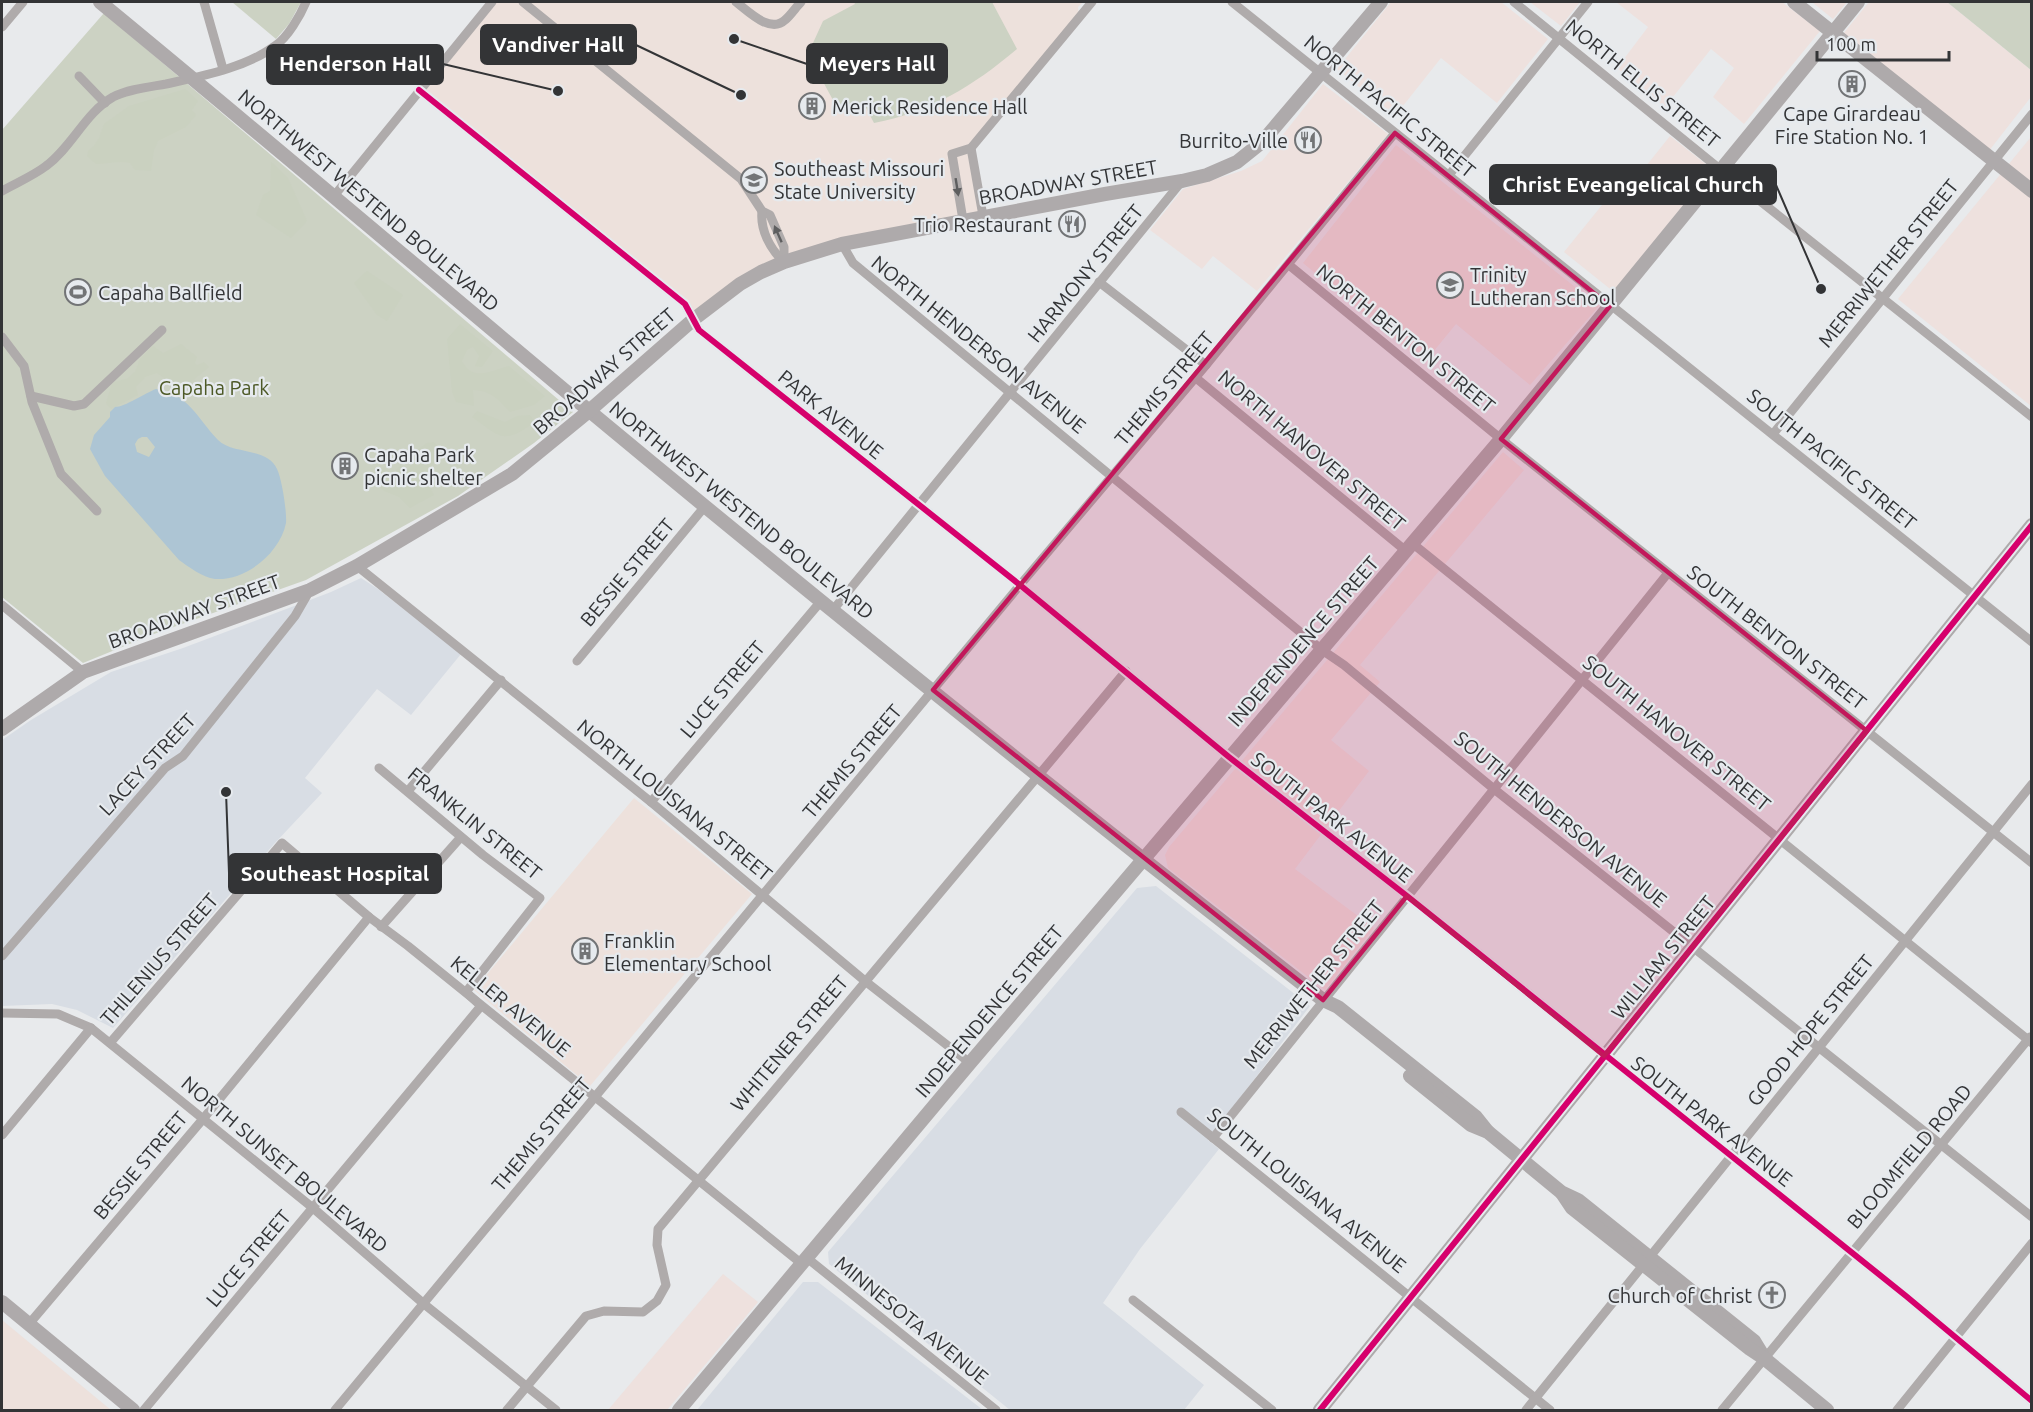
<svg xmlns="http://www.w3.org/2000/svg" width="2033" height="1412" viewBox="0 0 2033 1412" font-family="Ubuntu,sans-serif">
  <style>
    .commercial { fill: #eee1de }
    .built { fill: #d8dde4 }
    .education { fill: #ede1dc }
    .green { fill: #ccd2c3 }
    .forest { fill: #cad1c0 }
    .water { fill: #adc5d4; fill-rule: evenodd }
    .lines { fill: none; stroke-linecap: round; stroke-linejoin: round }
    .street { stroke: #afabab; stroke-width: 9 }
    .secondary { stroke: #aeaaab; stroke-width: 14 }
    .cycleway-casing { stroke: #e6eaee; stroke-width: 10 }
    .cycleway { stroke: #d6006c; stroke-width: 6 }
    .oneway { fill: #5e5e5f }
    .marked { fill: #c2185b; fill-opacity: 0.2; stroke: #c2185b; stroke-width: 4.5; stroke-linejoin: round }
    .labels { text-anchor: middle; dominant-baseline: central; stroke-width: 4.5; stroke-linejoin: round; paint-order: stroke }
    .street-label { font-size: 20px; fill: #333436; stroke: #e6eaee }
    .poi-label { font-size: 20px; fill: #333436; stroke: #e6eaee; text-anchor: start }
    .park-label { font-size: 20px; fill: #4d5926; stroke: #e6eaee }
    .leader { fill: none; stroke: #333436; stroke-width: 2 }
    .callout-dot { fill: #333436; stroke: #e6eaee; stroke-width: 2 }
    .callout { fill: #333436; stroke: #333436; stroke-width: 2 }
    .callout-label { font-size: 21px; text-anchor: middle; font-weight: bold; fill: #fff }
  </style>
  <rect width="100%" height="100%" fill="#e8eaec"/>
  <g class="commercial">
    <polygon points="1391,2 1501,2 1548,39 1497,103 1441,58 1395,116 1337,69"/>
    <polygon points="1530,2 1580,2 1561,26"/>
    <polygon points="1616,2 1782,2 1820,31 1744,124 1713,97 1734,68 1711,49 1665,107 1617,68 1648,27"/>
    <polygon points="1812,2 1847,2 1833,19"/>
    <polygon points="1869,2 1947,2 2031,70 2031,97 1988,152 1843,34"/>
    <polygon points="1323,84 1388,134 1257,291 1213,256 1202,269 1150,230 1183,189 1241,171 1262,161"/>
    <polygon points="1670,136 1712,169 1614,292 1564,252 1615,189 1623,195"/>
    <polygon points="2031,137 2031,406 1898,299"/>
    <polygon points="1503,452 1524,470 1360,665 1380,682 1331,740 1369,771 1295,869 1374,928 1325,990 1168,868 1165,855 1169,847"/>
    <polygon points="723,1274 758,1302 667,1410 608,1410"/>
  </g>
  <g class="built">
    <polygon points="361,578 378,589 461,654 411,715 377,689 305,778 322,793 274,844 113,1028 77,1010 52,1004 2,1006 2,740 31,720 111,672 183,648 331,592"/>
    <polygon points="1156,886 1310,1006 1208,1140 1219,1149 1140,1249 1103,1303 1204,1385 1184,1410 1010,1410 829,1264 828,1252 1137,888"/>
    <polygon points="803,1282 818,1282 983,1410 697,1410"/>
  </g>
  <g class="education">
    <polygon points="492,2 1083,2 1078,7 1079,17 971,148 983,216 784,262 694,319 685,304 419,90"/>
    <polygon points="1396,145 1599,306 1530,385 1456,324 1424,363 1303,263"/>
    <polygon points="634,798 752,894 590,1086 474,990"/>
    <polygon points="2,1320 111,1410 2,1410"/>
  </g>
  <g class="green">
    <polygon points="232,2 301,2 289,24 276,39"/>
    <path d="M854,2H992L1017,49C973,86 931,112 874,123L863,102L840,113L808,54L823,21L855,4Z"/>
    <polygon points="1947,2 2031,2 2031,70"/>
    <polygon points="104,13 573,412 534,443 458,496 306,580 154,634 83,663 2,597 2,130"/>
  </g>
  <g class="forest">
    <path d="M185,89L198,101L192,110L196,115L186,127L158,141L154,150L151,171L135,170L130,163C119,160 108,164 96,164L87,156L88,151L94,146L99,138L104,124L129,106Z"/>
    <polygon points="271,162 288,178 307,221 291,238 256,215 263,195 270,191"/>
    <polygon points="367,271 403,295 387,321 377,315 354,283"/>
    <path d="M460,324L493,351L482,367L475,366L479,356L473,347L467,350L462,361C473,382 490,371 509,366L545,396L534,405L510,412C497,399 492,391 473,390L474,406L456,402L452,392L447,339Z"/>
    <polygon points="181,344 197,357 195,363 197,365 204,362 209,367 181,390 157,373 145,377 136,387 138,395 111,409 106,403 112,383 128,378 135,372 140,359 153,346 163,353"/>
    <path d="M477,411L505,422L517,416L530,415L535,422C503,445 501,438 472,417Z"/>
    <polygon points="434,442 439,449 435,461 423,475 434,495 410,508 399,497 384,491 376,483 376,470 384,467 395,478 397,476 396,470 401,465 406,471 410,467 412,461 409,456 427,443"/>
  </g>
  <path class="water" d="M156,389C189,394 197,418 218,440C233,455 268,447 277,469C282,479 287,513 286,523C280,553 246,581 215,579C202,577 189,567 179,560L105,476L90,449L94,435L110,417V412L115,407C125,407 145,393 156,389ZM142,437H147L155,447L149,457L137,452L135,444L138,439Z"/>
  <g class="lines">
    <g class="street">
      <polyline points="204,2 223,69"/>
      <polyline points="523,2 741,179 762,211 770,215 784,247 784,262"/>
      <path d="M736,2C748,11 770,34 785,20C791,15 796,7 801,2"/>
      <polyline points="1232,2 2032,642"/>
      <polyline points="1514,2 1721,170 2032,417"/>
      <polyline points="2,27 23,2"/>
      <polyline points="79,76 105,103"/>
      <polyline points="419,90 685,304 699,330 1020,585 1229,757 1407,896 1906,1296 2032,1401"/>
      <polyline points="971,148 983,216"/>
      <polyline points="1449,175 1588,2"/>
      <path d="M2,191C16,183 33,176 46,166C72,147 85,113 113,97C129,89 149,87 166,84C202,76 245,68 275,46C288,37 300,16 306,2"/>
      <polyline points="334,196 492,2"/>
      <path d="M762,211C760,230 770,249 784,262"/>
      <polyline points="963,220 952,154 971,148 1092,2"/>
      <polyline points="842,244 853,263 1322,650 1344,665 1494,789 2032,1217"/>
      <polyline points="1289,265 1501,439 2032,863"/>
      <polyline points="1099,282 1206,365"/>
      <polyline points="2,337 24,366 32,402 61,474 97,511"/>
      <polyline points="1196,378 1406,551"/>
      <polyline points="31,396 74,406 84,404 162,330"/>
      <polyline points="1773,434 2032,114"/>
      <polyline points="1412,543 2032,1043"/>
      <polyline points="357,566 651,802 865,981 970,1063"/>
      <polyline points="2,605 83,672"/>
      <polyline points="833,610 1182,181"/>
      <polyline points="577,661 706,505"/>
      <polyline points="408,791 501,680"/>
      <polyline points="651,802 822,600"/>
      <polyline points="381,927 461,837"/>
      <polyline points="2,956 165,768 183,756 295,616 310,590"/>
      <polyline points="2,1013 58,1014 91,1028 313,1208 424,1304 556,1410"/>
      <polyline points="110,1043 282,843 369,917 408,946 802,1264"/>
      <polyline points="1181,1112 1550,1410"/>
      <polyline points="2,1135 91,1028"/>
      <polyline points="1213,1138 1668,573"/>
      <polyline points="807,1258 996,1410"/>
      <polyline points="1133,1300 1272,1410"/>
      <polyline points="29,1324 203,1119 369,917"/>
      <polyline points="144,1410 481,1006 466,992 540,898 483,855 379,768"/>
      <polyline points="335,1410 1020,585 1206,365 1395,133"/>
      <polyline points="507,1410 586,1316 604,1311 643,1312 657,1301 666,1285 657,1245 658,1229 1126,671"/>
      <polyline points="1526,1410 2032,784"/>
      <polyline points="1722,1410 2030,1037"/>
      <polyline points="1897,1410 2032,1243"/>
    </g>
    <g class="secondary">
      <path d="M100,2C263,136 424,273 587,409C829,610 1075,807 1323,1000L1338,1007L1476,1117L1488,1132"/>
      <polyline points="1794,2 2032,191"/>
      <polyline points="2,729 83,672 310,590 357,566 512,474 589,411 694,319 740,284 761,272 784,262 842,244 1105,194 1182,181 1207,175 1237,162 1262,142 1381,2"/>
      <polyline points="1410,1076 1471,1125 1488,1132 1561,1192 1578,1200 1754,1341 1765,1359"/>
      <polyline points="1562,1193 1572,1208 1750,1349 1765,1359 1827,1410"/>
      <polyline points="2,1302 133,1410"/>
      <polyline points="679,1410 970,1063 1501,439 1858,2"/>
      <polyline points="1320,1410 2032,525"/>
    </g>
    <defs>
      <g id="cycleway">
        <polyline points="419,90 685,304 699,330 1020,585 1229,757 1407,896 1906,1296 2032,1401"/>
        <polyline points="1320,1410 2032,525"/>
      </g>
    </defs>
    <use href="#cycleway" class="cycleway-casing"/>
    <use href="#cycleway" class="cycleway"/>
  </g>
  <defs><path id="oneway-solid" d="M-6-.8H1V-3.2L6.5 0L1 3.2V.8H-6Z" transform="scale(1.5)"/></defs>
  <g class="oneway">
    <use href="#oneway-solid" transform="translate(957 187) rotate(81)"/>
    <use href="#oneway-solid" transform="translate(778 234) rotate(-114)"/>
  </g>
  <path class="marked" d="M1395,133L1610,306L1501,439L1867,731L1604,1056L1407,896L1323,1000L933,690Z"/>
  <defs>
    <symbol id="building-ring" viewBox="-11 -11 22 22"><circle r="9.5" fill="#e6eaee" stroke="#727476" stroke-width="1.5"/><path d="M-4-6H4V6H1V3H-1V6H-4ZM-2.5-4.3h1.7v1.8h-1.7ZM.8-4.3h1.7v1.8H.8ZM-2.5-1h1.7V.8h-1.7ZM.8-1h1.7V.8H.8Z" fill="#727476"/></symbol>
    <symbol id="restaurant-ring" viewBox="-11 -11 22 22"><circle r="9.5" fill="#e6eaee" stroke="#727476" stroke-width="1.5"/><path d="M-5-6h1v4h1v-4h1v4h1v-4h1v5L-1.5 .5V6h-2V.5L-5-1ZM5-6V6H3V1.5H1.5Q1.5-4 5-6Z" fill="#727476"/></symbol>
    <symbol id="university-ring" viewBox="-11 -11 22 22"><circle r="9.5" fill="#e6eaee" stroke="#727476" stroke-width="1.5"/><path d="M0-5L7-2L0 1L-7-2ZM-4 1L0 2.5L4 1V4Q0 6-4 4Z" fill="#727476"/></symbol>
    <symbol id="school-ring" viewBox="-11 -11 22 22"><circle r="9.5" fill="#e6eaee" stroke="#727476" stroke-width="1.5"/><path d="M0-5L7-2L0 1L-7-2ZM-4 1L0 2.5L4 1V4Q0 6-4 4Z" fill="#727476"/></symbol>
    <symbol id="stadium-ring" viewBox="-11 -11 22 22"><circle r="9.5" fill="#e6eaee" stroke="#727476" stroke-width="1.5"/><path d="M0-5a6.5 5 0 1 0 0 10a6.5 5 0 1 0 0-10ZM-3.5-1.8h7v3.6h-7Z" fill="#727476"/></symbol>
    <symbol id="church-ring" viewBox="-11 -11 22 22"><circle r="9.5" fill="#e6eaee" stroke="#727476" stroke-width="1.5"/><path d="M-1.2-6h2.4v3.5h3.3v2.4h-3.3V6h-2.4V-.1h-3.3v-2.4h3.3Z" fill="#727476"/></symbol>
  </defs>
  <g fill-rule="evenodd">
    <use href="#building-ring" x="1837" y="69" width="30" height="30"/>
    <use href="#building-ring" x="797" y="91" width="30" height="30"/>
    <use href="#restaurant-ring" x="1293" y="125" width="30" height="30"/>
    <use href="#university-ring" x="739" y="165" width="30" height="30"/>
    <use href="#restaurant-ring" x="1057" y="209" width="30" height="30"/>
    <use href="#school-ring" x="1435" y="270" width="30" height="30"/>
    <use href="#stadium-ring" x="63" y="277" width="30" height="30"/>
    <use href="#building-ring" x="330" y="451" width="30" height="30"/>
    <use href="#building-ring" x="570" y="936" width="30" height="30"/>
    <use href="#church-ring" x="1757" y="1280" width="30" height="30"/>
  </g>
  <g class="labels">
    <g class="street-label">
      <text transform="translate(1643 83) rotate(39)">NORTH ELLIS STREET</text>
      <text transform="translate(1390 106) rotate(39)">NORTH PACIFIC STREET</text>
      <text transform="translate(1068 182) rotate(-10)">BROADWAY STREET</text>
      <text transform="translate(369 200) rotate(40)">NORTHWEST WESTEND BOULEVARD</text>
      <text transform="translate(1888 263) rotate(-51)">MERRIWETHER STREET</text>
      <text transform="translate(1085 273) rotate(-51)">HARMONY STREET</text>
      <text transform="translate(1406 338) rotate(39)">NORTH BENTON STREET</text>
      <text transform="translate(979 344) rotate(39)">NORTH HENDERSON AVENUE</text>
      <text transform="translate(604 371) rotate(-41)">BROADWAY STREET</text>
      <text transform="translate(1164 388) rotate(-50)">THEMIS STREET</text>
      <text transform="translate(831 414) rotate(39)">PARK AVENUE</text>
      <text transform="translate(1312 450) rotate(40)">NORTH HANOVER STREET</text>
      <text transform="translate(1832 459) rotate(39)">SOUTH PACIFIC STREET</text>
      <text transform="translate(742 510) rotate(39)">NORTHWEST WESTEND BOULEVARD</text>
      <text transform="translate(627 572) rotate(-50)">BESSIE STREET</text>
      <text transform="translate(194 611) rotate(-20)">BROADWAY STREET</text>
      <text transform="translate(1777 637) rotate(38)">SOUTH BENTON STREET</text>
      <text transform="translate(1303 641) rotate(-49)">INDEPENDENCE STREET</text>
      <text transform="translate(722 689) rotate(-50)">LUCE STREET</text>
      <text transform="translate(1677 733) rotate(39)">SOUTH HANOVER STREET</text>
      <text transform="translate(852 761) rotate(-50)">THEMIS STREET</text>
      <text transform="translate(147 764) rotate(-47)">LACEY STREET</text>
      <text transform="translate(675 800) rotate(39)">NORTH LOUISIANA STREET</text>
      <text transform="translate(1332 817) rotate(38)">SOUTH PARK AVENUE</text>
      <text transform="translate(1561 819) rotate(39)">SOUTH HENDERSON AVENUE</text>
      <text transform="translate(475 823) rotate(39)">FRANKLIN STREET</text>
      <text transform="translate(1663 957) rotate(-51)">WILLIAM STREET</text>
      <text transform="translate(159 959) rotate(-49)">THILENIUS STREET</text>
      <text transform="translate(1313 984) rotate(-51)">MERRIWETHER STREET</text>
      <text transform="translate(511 1006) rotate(39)">KELLER AVENUE</text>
      <text transform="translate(989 1011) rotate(-50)">INDEPENDENCE STREET</text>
      <text transform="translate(1810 1030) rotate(-51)">GOOD HOPE STREET</text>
      <text transform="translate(789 1043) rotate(-50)">WHITENER STREET</text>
      <text transform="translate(1712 1121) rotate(38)">SOUTH PARK AVENUE</text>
      <text transform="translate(541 1134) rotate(-50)">THEMIS STREET</text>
      <text transform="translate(1909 1156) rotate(-50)">BLOOMFIELD ROAD</text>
      <text transform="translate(285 1164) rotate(40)">NORTH SUNSET BOULEVARD</text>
      <text transform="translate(140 1165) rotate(-50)">BESSIE STREET</text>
      <text transform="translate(1307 1190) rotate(39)">SOUTH LOUISIANA AVENUE</text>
      <text transform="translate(248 1258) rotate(-50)">LUCE STREET</text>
      <text transform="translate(912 1320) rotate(39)">MINNESOTA AVENUE</text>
    </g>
    <g class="poi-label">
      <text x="832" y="106">Merick Residence Hall</text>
      <text x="1852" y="113" text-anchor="middle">Cape Girardeau<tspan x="1852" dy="23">Fire Station No. 1</tspan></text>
      <text x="1288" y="140" text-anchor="end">Burrito-Ville</text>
      <text x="774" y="168">Southeast Missouri<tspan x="774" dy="23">State University</tspan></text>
      <text x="1052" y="224" text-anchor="end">Trio Restaurant</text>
      <text x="1470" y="274">Trinity<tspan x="1470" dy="23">Lutheran School</tspan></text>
      <text x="98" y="292">Capaha Ballfield</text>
      <text x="364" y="454">Capaha Park<tspan x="364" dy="23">picnic shelter</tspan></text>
      <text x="604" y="940">Franklin<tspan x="604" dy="23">Elementary School</tspan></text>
      <text x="1752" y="1295" text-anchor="end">Church of Christ</text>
    </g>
    <g class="park-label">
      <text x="214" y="387">Capaha Park</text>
    </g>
  </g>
  <path class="leader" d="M741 95L636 45M734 39L807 64M558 91L443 64M1821 289L1776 185M226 792L229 873"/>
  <g class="callout-dot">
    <circle cx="741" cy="95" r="6"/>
    <circle cx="734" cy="39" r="6"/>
    <circle cx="558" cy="91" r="6"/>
    <circle cx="1821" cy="289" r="6"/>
    <circle cx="226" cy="792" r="6"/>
  </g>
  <g class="callout">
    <rect x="481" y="25" width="155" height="39" rx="6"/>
    <rect x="807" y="44" width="140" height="39" rx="6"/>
    <rect x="267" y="45" width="176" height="39" rx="6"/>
    <rect x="1490" y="165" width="286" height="39" rx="6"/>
    <rect x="229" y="854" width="212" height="39" rx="6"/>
  </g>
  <g class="callout-label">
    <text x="558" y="52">Vandiver Hall</text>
    <text x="877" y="71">Meyers Hall</text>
    <text x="355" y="71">Henderson Hall</text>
    <text x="1633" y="192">Christ Eveangelical Church</text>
    <text x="335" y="881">Southeast Hospital</text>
  </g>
  <rect width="2033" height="1412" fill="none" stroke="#333436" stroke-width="6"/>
  <path d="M1817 51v9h132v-9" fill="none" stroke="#333436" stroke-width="3"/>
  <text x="1826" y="51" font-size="18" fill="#333436" stroke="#e6eaee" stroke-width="4.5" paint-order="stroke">100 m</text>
</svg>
